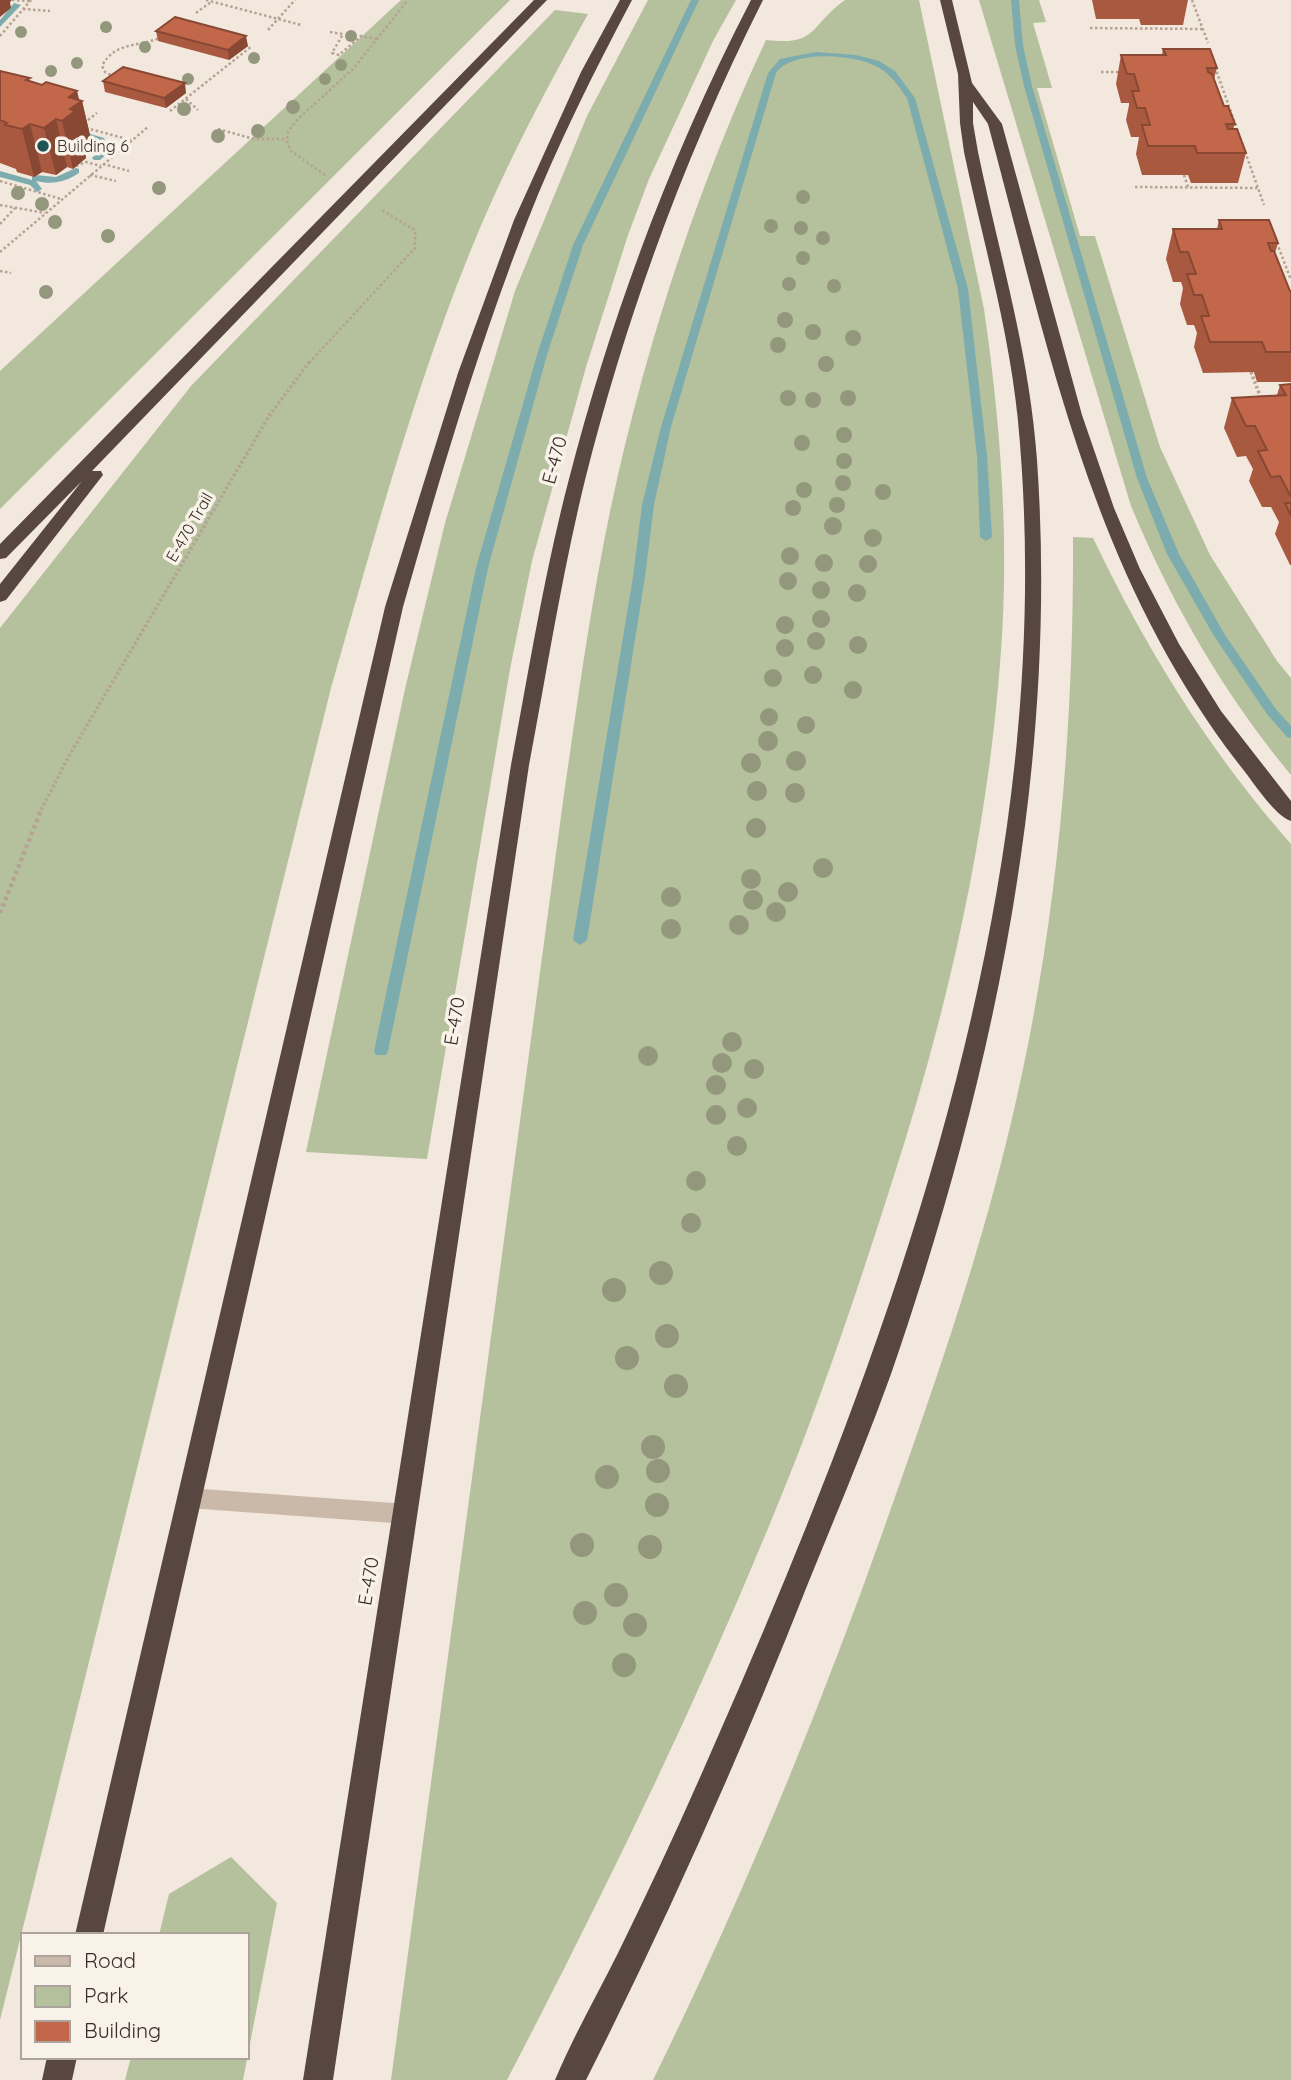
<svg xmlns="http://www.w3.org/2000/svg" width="1291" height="2080" viewBox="0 0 1291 2080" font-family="Quicksand,sans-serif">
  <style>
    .green { fill: #b5c09d }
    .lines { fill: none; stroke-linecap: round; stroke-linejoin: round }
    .stream { fill: #7dacae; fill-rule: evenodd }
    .path-far2 { stroke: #b5a293; stroke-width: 2.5; stroke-dasharray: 2.5 2.5; stroke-linecap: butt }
    .path-far1 { stroke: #b5a293; stroke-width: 3.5; stroke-dasharray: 2.5 2.5; stroke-linecap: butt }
    .path { stroke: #b5a293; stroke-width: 4.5; stroke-dasharray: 3.5 3.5; stroke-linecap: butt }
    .minor { fill: #cab8a9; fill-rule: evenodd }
    .highway { fill: #584740; fill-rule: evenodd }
    .tree { fill: #93977c }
    .wall { fill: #a85940 }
    .shaded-wall { fill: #884834 }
    .building { fill: #c3674a; stroke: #884834; stroke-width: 2 }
    .poi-dot { fill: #1f5457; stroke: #f9f2e9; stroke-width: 2.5 }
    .labels { text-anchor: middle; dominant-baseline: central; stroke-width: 7; stroke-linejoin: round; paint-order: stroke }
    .far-poi-label { font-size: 16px; fill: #372d29; stroke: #f9f2e9; text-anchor: start }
    .far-street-label { font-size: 16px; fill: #372d29; stroke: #f9f2e9 }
    .street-label { font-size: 19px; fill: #372d29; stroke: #f9f2e9 }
  </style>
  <rect width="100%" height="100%" fill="#f2e8dd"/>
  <g class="green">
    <polygon points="401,0 510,0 0,509 0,371"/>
    <polygon points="648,0 736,0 713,41 649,179 628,235 586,367 532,561 510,669 427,1159 306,1152 405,689 445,523 465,457 515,291 538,235 587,116"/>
    <path d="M845,0H919L984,309C1001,427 1010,545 1000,664C986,843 946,1016 891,1185C855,1298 817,1411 771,1521C693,1711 602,1897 507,2080H391L564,794C578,698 591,602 611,507C645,347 697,188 766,40C818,46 808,27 845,0Z"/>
    <path d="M979,0H1039L1046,22L1033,23L1052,88H1037L1080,236H1095L1160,447L1210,555L1277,661L1291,678V775C1224,694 1171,602 1131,506Z"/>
    <path d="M555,10L588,14C545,91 503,170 470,252C413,393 373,542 331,688L0,2020V628L191,386Z"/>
    <path d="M1073,537L1093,538C1146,649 1209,751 1291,844V2080H653C740,1903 816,1720 882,1534C932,1392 983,1249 1016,1101C1058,917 1074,725 1073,537Z"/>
    <polygon points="231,1857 277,1903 243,2080 125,2080 131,2057 247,2057 247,1935 159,1935 169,1894"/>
  </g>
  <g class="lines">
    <g class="stream">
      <polygon points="691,0 699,0 583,245 547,355 488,568 388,1051 386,1055 376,1055 374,1051 476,568 537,355 573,245"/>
      <polygon points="1011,0 1019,0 1023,45 1032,86 1147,478 1179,554 1225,635 1275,708 1291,726 1291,738 1287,737 1267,714 1214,636 1167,554 1137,478 1024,86 1015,45"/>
      <polygon points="14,3 21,5 0,27 0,20"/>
      <path d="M816,52L856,55L879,61L895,71L915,98L968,289L987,456L992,537L986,541L980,537L977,456L958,289L907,98C899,87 892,76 881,69C858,54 793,49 776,73L671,427L654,505L645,577L587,940L580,945L573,940L633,577L642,505L661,427L768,73L780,59Z"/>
      <polygon points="74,129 104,138 110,151 100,160 94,160 92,158 100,150 97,142 71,134 70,132"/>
      <path d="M76,168L79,169V173C65,182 53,185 36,181L42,189L37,192L30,185L0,177V171L32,180V176L35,175L56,177Z"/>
    </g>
    <g class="path-far2">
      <polyline points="12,0 30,1"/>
      <polyline points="206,0 301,25"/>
      <polyline points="1192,0 1208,43"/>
      <polyline points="23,9 50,11"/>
      <polyline points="196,13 211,2"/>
      <polyline points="1090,28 1203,29"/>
      <polyline points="268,30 295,0"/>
      <polyline points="330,32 343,34 332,53 339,55 361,36 377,39"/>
      <polyline points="0,36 31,0"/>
      <polyline points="1215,67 1264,205"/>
      <polyline points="1101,72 1122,72"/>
      <path d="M115,77L105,72L102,66C115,40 142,48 163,36"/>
      <polyline points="186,99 198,110"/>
      <polyline points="170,111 252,46"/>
      <polyline points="84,123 97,113"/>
      <polyline points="86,128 131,140"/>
      <polyline points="218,129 254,139 287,139"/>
      <polyline points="103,164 129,171"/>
      <polyline points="76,166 86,162 101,166"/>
      <polyline points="90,175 116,181"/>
      <polyline points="325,175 291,151 287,142 288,132 298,119 353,69 408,0"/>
      <polyline points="1184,175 1188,187"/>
      <polyline points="0,181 61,199"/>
      <polyline points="1135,187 1258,188"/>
      <polyline points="0,205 45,213"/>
      <polyline points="0,224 15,208"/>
      <polyline points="1275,238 1291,280"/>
      <polyline points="0,252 148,127"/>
      <polyline points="0,271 11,273"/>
      <polyline points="309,363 415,248 415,230 380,209"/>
    </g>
    <g class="path-far1">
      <polyline points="1251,372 1262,401"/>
      <polyline points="39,814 69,756 269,416 310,361"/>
    </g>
    <polyline class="path" points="0,913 40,813"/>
    <polygon class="minor" points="189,1488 407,1504 414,1507 417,1514 414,1521 407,1524 189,1508 182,1505 179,1498 182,1491"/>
    <g class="highway">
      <polygon points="534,0 547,0 92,471 101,471 103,475 6,600 0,602 0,584 82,481 6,558 0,559 0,544"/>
      <path d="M620,0H632C594,72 557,145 527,222C478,347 440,477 403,607L103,1935H75L385,607L458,373L514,220L581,72Z"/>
      <path d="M751,0H763C686,153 627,313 585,480C562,574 547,670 529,765L333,2080H303L511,765C529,670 544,574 569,479C612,313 672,153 751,0Z"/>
      <path d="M940,0H952L972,83L1002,124L1082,415L1114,508L1140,569L1179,644L1221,711L1291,801V821C1274,816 1250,777 1238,763C1091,572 1049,350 988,124L973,102V123L978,152C1000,258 1029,351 1037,460C1059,771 992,1081 891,1374C866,1444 837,1512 809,1581C742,1751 668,1917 586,2080H555C573,2037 597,1995 618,1953C651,1886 682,1819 712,1750C895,1334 1062,883 1018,421C1009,329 983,242 964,152L960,123L958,74Z"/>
      <polygon points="47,2057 77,2057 72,2080 42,2080"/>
    </g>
  </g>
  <g class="tree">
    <circle cx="106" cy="27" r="6"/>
    <circle cx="21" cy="32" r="6"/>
    <circle cx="351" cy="36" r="6"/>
    <circle cx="145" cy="47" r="6"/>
    <circle cx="254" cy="58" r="6"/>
    <circle cx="77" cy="63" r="6"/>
    <circle cx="341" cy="65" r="6"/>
    <circle cx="51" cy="71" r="6"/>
    <circle cx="188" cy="79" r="6"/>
    <circle cx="325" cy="79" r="6"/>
    <circle cx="293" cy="107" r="7"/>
    <circle cx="184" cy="109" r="7"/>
    <circle cx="258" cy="131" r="7"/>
    <circle cx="218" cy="136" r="7"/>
    <circle cx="159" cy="188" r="7"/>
    <circle cx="18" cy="193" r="7"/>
    <circle cx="803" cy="197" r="7"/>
    <circle cx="42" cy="204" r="7"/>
    <circle cx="55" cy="222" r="7"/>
    <circle cx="771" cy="226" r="7"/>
    <circle cx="801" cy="228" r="7"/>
    <circle cx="108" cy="236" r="7"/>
    <circle cx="823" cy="238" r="7"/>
    <circle cx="803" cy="258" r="7"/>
    <circle cx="789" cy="284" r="7"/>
    <circle cx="834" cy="286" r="7"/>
    <circle cx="46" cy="292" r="7"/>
    <circle cx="785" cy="320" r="8"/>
    <circle cx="813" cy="332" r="8"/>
    <circle cx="853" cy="338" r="8"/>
    <circle cx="778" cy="345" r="8"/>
    <circle cx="826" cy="364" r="8"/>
    <circle cx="788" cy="398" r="8"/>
    <circle cx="848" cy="398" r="8"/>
    <circle cx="813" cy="400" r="8"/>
    <circle cx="844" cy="435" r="8"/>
    <circle cx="802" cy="443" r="8"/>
    <circle cx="844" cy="461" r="8"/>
    <circle cx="843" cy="483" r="8"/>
    <circle cx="804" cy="490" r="8"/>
    <circle cx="883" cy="492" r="8"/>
    <circle cx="837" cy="505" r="8"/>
    <circle cx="793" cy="508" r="8"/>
    <circle cx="833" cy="526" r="9"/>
    <circle cx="873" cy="538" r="9"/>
    <circle cx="790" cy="556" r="9"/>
    <circle cx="824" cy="563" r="9"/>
    <circle cx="868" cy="564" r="9"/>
    <circle cx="788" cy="581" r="9"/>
    <circle cx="821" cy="590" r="9"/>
    <circle cx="857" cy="593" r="9"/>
    <circle cx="821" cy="619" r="9"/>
    <circle cx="785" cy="625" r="9"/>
    <circle cx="816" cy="641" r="9"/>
    <circle cx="858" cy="645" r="9"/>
    <circle cx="785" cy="648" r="9"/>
    <circle cx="813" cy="675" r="9"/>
    <circle cx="773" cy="678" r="9"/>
    <circle cx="853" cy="690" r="9"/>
    <circle cx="769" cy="717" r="9"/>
    <circle cx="806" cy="725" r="9"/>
    <circle cx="768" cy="741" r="10"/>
    <circle cx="796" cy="761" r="10"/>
    <circle cx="751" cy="763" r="10"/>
    <circle cx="757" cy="791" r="10"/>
    <circle cx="795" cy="793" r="10"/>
    <circle cx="756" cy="828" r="10"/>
    <circle cx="823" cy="868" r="10"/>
    <circle cx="751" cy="879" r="10"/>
    <circle cx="788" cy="892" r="10"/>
    <circle cx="671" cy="897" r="10"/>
    <circle cx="753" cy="900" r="10"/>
    <circle cx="776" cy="912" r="10"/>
    <circle cx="739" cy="925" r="10"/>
    <circle cx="671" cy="929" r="10"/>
    <circle cx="732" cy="1042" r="10"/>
    <circle cx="648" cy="1056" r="10"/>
    <circle cx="722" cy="1063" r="10"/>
    <circle cx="754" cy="1069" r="10"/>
    <circle cx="716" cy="1085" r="10"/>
    <circle cx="747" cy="1108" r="10"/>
    <circle cx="716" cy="1115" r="10"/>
    <circle cx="737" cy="1146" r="10"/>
    <circle cx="696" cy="1181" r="10"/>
    <circle cx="691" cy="1223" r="10"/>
    <circle cx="661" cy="1273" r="12"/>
    <circle cx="614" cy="1290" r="12"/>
    <circle cx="667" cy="1336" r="12"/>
    <circle cx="627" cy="1358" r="12"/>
    <circle cx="676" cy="1386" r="12"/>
    <circle cx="653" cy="1447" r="12"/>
    <circle cx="658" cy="1471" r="12"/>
    <circle cx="607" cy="1477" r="12"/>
    <circle cx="657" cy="1505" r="12"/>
    <circle cx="582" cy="1545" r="12"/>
    <circle cx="650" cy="1547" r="12"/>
    <circle cx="616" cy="1595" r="12"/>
    <circle cx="585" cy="1613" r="12"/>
    <circle cx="635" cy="1625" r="12"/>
    <circle cx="624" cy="1665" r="12"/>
  </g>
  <g class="wall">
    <polygon points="1092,0 1188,0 1183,25 1141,25 1139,19 1096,19"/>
    <polygon points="156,31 248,46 229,60 158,41"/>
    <polygon points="1163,49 1217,68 1214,79 1224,106 1235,124 1233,129 1246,153 1238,183 1191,183 1188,175 1142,175 1136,154 1139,137 1131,137 1126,120 1129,105 1129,103 1121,103 1116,84 1121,55 1162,55"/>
    <polygon points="0,71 82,101 93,148 85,153 86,158 73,169 67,167 56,175 42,172 34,177 17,172 16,169 0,163"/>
    <polygon points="103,81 186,93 166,108 105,92"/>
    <polygon points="1219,220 1278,243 1275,253 1290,291 1291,291 1291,382 1257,382 1254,372 1203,373 1194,347 1197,333 1194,325 1187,325 1180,304 1183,288 1181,282 1173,282 1166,259 1173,229 1217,229"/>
    <polygon points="1291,384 1291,565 1290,565 1275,534 1279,522 1271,507 1262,507 1249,481 1253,469 1246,456 1237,457 1224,428 1232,398 1277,395 1280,385"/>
  </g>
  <g class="shaded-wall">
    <polygon points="0,0 12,0 10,2 11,8 0,17"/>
    <polygon points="246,36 248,46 229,60 228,50"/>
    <polygon points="185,83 186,93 166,108 164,98"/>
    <polygon points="77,91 80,103 82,101 93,148 85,153 86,158 73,169 62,121 70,109 69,97"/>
    <polygon points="56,119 67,167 56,175 44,128"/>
    <polygon points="30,124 42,172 34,177 22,129"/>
  </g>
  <g class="building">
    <polygon points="175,17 246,36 228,50 156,31"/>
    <polygon points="1163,49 1210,49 1217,68 1207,68 1208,72 1212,74 1224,106 1228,106 1235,124 1226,124 1228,129 1237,129 1246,153 1197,153 1195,146 1148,146 1142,125 1150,125 1145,108 1137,108 1132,91 1139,91 1134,74 1127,74 1121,55 1166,55"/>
    <polygon points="123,67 185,83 164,98 103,81"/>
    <polygon points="0,71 30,78 26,80 42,85 46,82 77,91 69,97 82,101 70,109 75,111 62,121 56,119 44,128 30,124 22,129 5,125 7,123 0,120"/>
    <polygon points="1219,220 1269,220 1278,243 1268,243 1271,251 1274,251 1290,291 1291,291 1291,352 1266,352 1262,342 1210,342 1201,316 1209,316 1202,295 1194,295 1187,274 1196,274 1188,252 1180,252 1173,229 1222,229"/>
    <polygon points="1291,384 1291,497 1280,476 1271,477 1258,451 1267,450 1255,426 1246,426 1232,398 1286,395 1280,385"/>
    <polygon points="1285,503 1291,503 1291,516"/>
  </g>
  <circle class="poi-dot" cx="43" cy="146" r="7"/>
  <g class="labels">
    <g class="far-poi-label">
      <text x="57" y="146">Building 6</text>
    </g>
    <g class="far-street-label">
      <text transform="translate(189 527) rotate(-60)">E-470 Trail</text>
    </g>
    <g class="street-label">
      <text transform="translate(554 460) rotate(-75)">E-470</text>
      <text transform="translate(454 1021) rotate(-81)">E-470</text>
      <text transform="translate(368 1581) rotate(-81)">E-470</text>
    </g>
  </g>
  <rect x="21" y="1933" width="228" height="126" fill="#f9f2e9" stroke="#aba39c" stroke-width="2"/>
  <rect x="35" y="1956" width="35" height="10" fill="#cab8a9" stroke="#aba39c" stroke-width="2"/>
  <text x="84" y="1968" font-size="21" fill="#372d29">Road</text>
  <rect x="35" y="1986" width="35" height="21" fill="#b5c09d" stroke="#aba39c" stroke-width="2"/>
  <text x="84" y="2003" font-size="21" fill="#372d29">Park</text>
  <rect x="35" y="2021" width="35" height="21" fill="#c3674a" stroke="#aba39c" stroke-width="2"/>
  <text x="84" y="2038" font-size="21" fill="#372d29">Building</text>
</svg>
